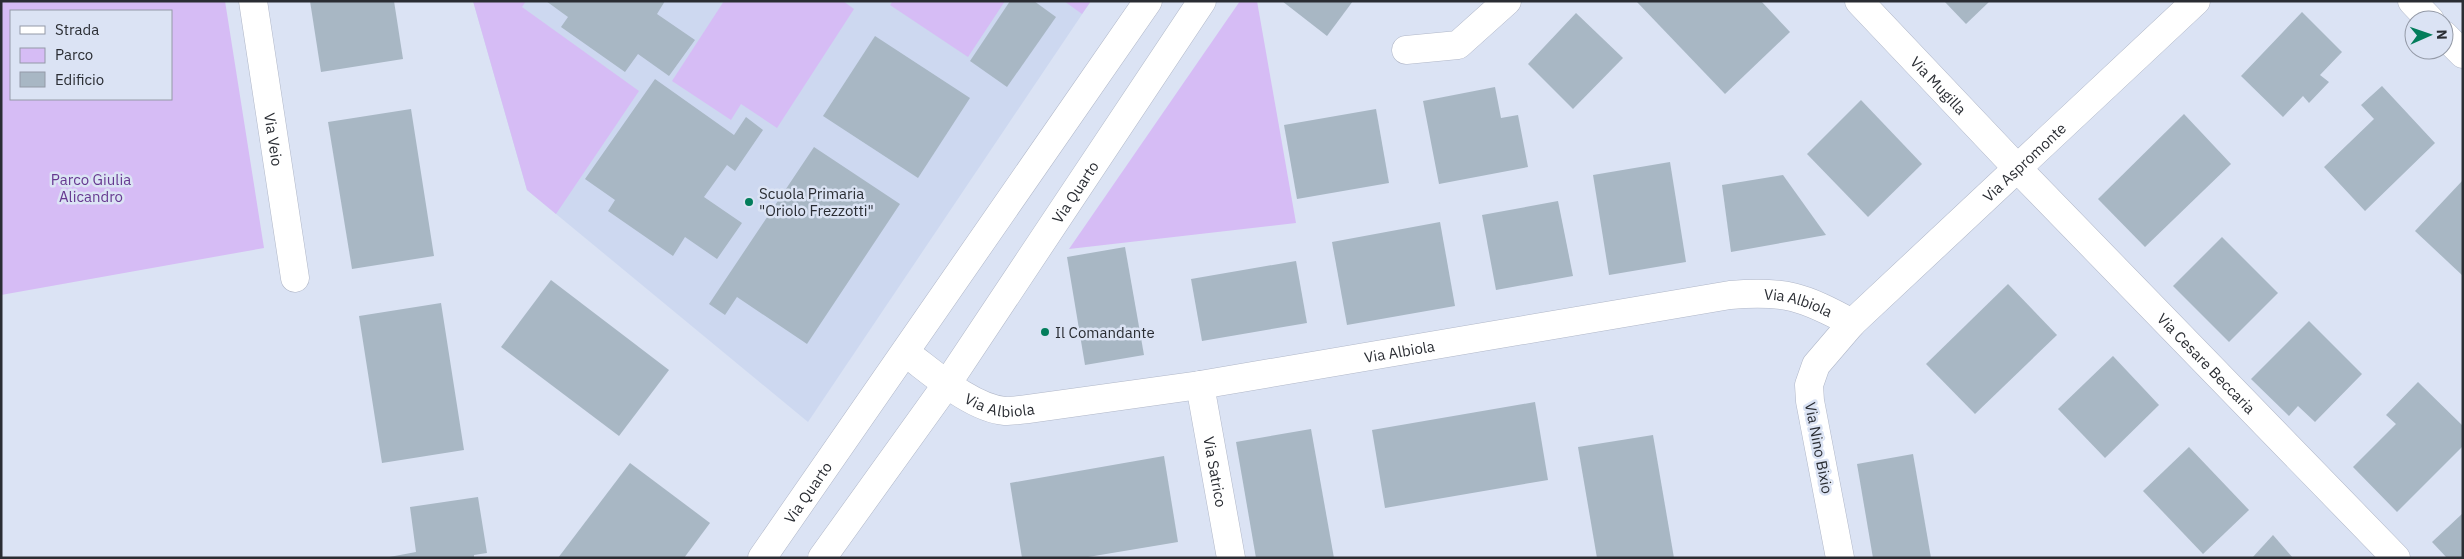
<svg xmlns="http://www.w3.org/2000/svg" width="2464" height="559" viewBox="0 0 2464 559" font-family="'IBM Plex Sans',sans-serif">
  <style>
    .built { fill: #cdd8f0 }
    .green { fill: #d6bcf5; fill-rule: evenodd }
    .building { fill: #a8b7c4 }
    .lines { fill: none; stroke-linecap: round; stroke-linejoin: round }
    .minor-casing { stroke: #b0b7c8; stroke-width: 29 }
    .minor { stroke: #fff; stroke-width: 28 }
    .poi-dot { fill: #037d5b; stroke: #dbe3f4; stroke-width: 2 }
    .labels { text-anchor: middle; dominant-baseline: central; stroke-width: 5; stroke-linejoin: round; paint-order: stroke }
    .street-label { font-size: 15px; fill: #2a2d33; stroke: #dbe3f4 }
    .park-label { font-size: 15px; fill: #663990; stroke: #dbe3f4 }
    .poi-label { font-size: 15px; fill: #2a2d33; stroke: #dbe3f4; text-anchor: start }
  </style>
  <rect width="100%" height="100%" fill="#dbe3f4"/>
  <polygon class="built" points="473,1 1091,1 808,422 527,190"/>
  <g class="green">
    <path d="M1,1H225L264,248L1,295ZM171,11V99H11V11Z"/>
    <polygon points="473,1 526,1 522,7 639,91 556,214 527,190"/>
    <polygon points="724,1 843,1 854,9 777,128 741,104 731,120 672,81"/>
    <polygon points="893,1 1005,1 968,57 890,5"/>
    <polygon points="1064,1 1091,1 1082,14"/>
    <polygon points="1240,1 1257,1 1296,223 1069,249"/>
  </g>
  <g class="building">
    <polygon points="310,1 394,1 403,59 321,72"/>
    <polygon points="546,1 665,1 657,14 695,40 669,76 638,54 625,72 561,27 568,17"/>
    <polygon points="1010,1 1034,1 1056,17 1007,87 970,61"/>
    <polygon points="1282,1 1353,1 1327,36"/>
    <polygon points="1636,1 1761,1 1790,32 1725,94"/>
    <polygon points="1944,1 1990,1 1966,24"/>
    <polygon points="2302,12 2342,52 2320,75 2329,82 2309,103 2303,96 2283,117 2241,76"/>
    <polygon points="1576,13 1623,58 1573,109 1528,64"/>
    <polygon points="875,36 970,98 918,178 823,116"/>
    <polygon points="655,79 734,135 746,117 763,130 735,171 727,165 704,197 742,223 717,259 685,237 673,256 608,211 615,200 585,179"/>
    <polygon points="2382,86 2435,143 2365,211 2324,167 2374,119 2361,105"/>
    <polygon points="1495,87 1501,118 1518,115 1528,167 1439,184 1423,101"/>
    <polygon points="1861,100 1922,164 1868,217 1807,154"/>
    <polygon points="411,109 434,256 352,269 328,122"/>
    <polygon points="1376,109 1389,183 1297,199 1284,125"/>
    <polygon points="2184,114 2231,164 2145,247 2098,199"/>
    <polygon points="814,147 900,204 807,344 737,297 725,315 709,304"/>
    <polygon points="1670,162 1686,262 1609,275 1593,175"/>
    <polygon points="1783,175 1826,235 1731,252 1722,185"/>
    <polygon points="2463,180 2463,276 2415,231"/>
    <polygon points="1558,201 1573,276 1496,290 1482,215"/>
    <polygon points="1440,222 1455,306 1347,325 1332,242"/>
    <polygon points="2222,237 2278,293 2229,342 2173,286"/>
    <polygon points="1125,247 1144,355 1085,365 1067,257"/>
    <polygon points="1296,261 1307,323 1202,341 1191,279"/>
    <polygon points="551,280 669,370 619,436 501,347"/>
    <polygon points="2008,284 2057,335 1975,414 1926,364"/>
    <polygon points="441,303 464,450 382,463 359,316"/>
    <polygon points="2309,321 2362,374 2315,422 2298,406 2289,416 2251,379"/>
    <polygon points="2113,356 2159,405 2105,458 2058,409"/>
    <polygon points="2418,382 2463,426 2463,446 2397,512 2353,467 2396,424 2386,415"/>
    <polygon points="1535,402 1548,480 1385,508 1372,430"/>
    <polygon points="1311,429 1334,558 1256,558 1236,442"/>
    <polygon points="1653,435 1674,558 1597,558 1578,447"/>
    <polygon points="2189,447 2249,510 2203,554 2143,491"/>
    <polygon points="1913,454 1931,558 1873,558 1857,464"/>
    <polygon points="1164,456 1178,542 1082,558 1022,558 1010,483"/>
    <polygon points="630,463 710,523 684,558 558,558"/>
    <polygon points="478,497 487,553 474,555 474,558 384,558 416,552 410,507"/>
    <polygon points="2463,513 2463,558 2447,558 2432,542"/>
    <polygon points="2273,535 2293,558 2252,558"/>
  </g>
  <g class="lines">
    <defs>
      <g id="minor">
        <path id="s1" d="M253,1L295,278"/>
        <path id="s2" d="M1859,1L2019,170L2396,558"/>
        <polyline points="2412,1 2430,20"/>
        <polyline points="2444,35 2463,54"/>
        <polyline points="1406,50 1458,45 1507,1"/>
        <path id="s3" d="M906,353C932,372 971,408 1005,411C1012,411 1020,410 1028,409L1200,385L1730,295C1785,290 1804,297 1852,323"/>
        <path id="s4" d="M1200,385L1231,558"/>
        <path id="s5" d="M762,558L1148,1"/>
        <path id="s6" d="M822,558L947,384L1202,1"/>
        <path id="s7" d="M1840,558L1810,401L1809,385L1816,365L1852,323L2196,1"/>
      </g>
    </defs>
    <use href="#minor" class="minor-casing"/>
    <use href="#minor" class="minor"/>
  </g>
  <g class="poi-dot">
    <circle cx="749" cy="202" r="5"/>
    <circle cx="1045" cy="332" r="5"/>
  </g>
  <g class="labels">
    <g class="street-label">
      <text stroke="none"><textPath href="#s2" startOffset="116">Via Mugilla</textPath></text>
      <text stroke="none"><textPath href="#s1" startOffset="140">Via Veio</textPath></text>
      <text stroke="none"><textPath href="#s7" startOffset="488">Via Aspromonte</textPath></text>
      <text stroke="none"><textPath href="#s6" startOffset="445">Via Quarto</textPath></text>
      <text stroke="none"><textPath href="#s3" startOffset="920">Via Albiola</textPath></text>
      <text stroke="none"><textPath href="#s3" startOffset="515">Via Albiola</textPath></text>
      <text stroke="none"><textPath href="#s2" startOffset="502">Via Cesare Beccaria</textPath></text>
      <text stroke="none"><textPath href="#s3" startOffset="110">Via Albiola</textPath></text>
      <text transform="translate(1819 448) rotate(79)">Via Nino Bixio</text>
      <text stroke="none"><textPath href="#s4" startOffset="88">Via Satrico</textPath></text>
      <text stroke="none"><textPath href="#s5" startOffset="80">Via Quarto</textPath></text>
    </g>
    <g class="park-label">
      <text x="91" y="179">Parco Giulia<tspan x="91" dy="17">Alicandro</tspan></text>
    </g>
    <g class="poi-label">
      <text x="759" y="193">Scuola Primaria<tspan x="759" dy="17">"Oriolo Frezzotti"</tspan></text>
      <text x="1055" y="332">Il Comandante</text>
    </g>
  </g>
  <rect width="2464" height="559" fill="none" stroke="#2a2d33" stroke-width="5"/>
  <rect x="10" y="10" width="162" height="90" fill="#dbe3f4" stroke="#949aa7"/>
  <rect x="20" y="26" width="25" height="8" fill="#ffffff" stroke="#949aa7"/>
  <text x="55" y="35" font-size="15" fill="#2a2d33">Strada</text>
  <rect x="20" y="48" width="25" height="15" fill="#d6bcf5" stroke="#949aa7"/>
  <text x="55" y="60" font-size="15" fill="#2a2d33">Parco</text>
  <rect x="20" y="72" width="25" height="15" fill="#a8b7c4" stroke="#949aa7"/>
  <text x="55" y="85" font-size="15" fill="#2a2d33">Edificio</text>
  <g transform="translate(2429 35) rotate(88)"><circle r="24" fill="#dbe3f4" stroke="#949aa7"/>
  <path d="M0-4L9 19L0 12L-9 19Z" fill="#037d5b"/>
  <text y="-8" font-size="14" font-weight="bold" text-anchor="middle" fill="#2a2d33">N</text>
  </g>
</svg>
